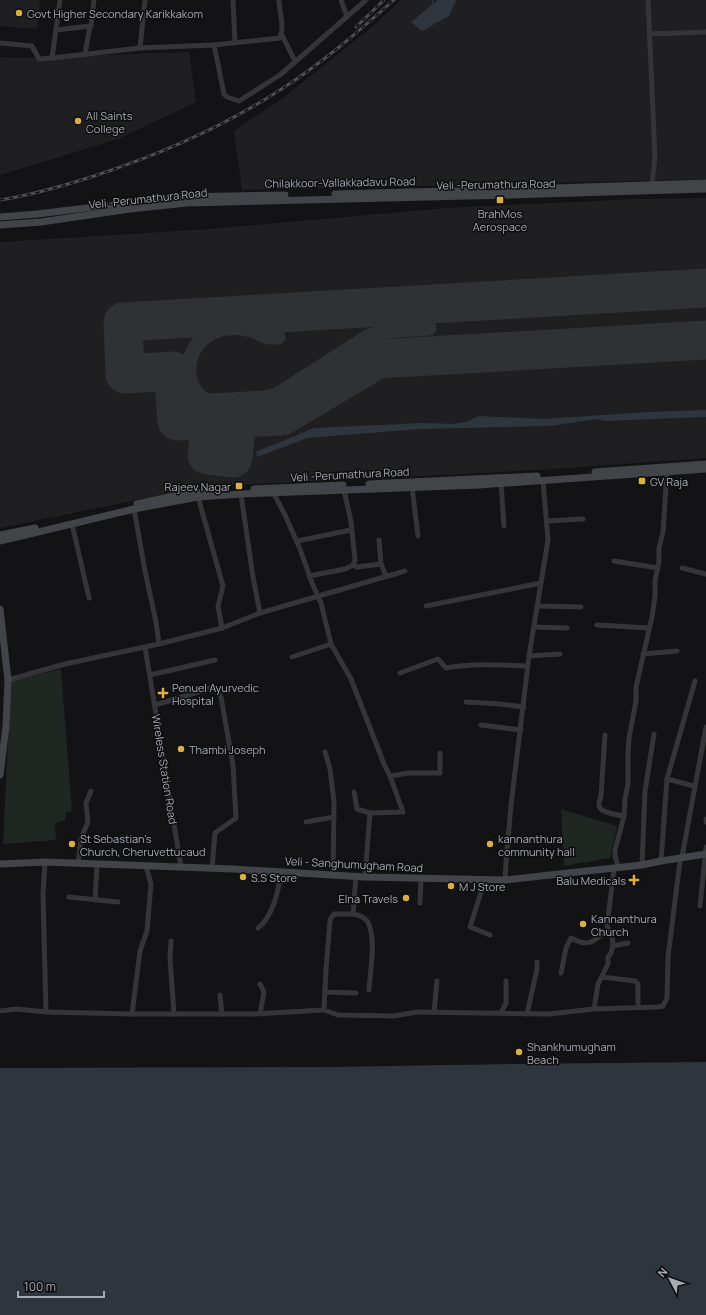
<svg xmlns="http://www.w3.org/2000/svg" width="706" height="1315" viewBox="0 0 706 1315" font-family="Manrope,sans-serif">
  <style>
    .built { fill: #1f1f21 }
    .green { fill: #202621 }
    .water { fill: #2e353c }
    .lines { fill: none; stroke-linecap: round; stroke-linejoin: round }
    .stream { stroke: #2e353c; stroke-width: 1.5 }
    .taxiway { stroke: #303134; stroke-width: 15 }
    .runway { stroke: #303134; stroke-width: 39 }
    .street { stroke: #353539; stroke-width: 5 }
    .secondary { stroke: #434449; stroke-width: 7 }
    .rail-casing { stroke: #4e4f54; stroke-width: 3 }
    .rail { stroke: #0e0e10; stroke-width: 1.5; stroke-dasharray: 4.5; stroke-linecap: butt }
    .poi-dot { fill: #dbaf45; stroke: #0e0e10; stroke-width: 1.5 }
    .labels { text-anchor: middle; dominant-baseline: central; stroke-width: 3; stroke-linejoin: round; paint-order: stroke }
    .poi-label { font-size: 11px; fill: #a7aab3; stroke: #0e0e10; text-anchor: start }
    .street-label { font-size: 11px; fill: #a7aab3; stroke: #0e0e10 }
  </style>
  <rect width="100%" height="100%" fill="#131315"/>
  <g class="built">
    <polygon points="0,0 40,0 37,29 0,26"/>
    <polygon points="401,0 706,0 706,179 242,190 234,131 284,97 372,27"/>
    <polygon points="189,52 196,102 118,139 0,175 0,57 23,58"/>
    <polygon points="706,198 706,458 539,470 304,482 229,485 190,488 151,497 0,528 0,242 209,229 447,208 636,199"/>
  </g>
  <g class="green">
    <polygon points="61,669 72,811 66,812 65,820 55,823 56,840 3,844 11,681"/>
    <polygon points="561,809 617,826 610,858 564,866"/>
  </g>
  <g class="water">
    <polygon points="438,0 456,0 449,16 422,31 411,22"/>
    <polygon points="706,410 706,417 605,421 597,419 549,426 419,429 307,438 257,457 256,452 314,428 423,423 453,424 466,422 479,416 544,419 648,412"/>
    <polygon points="706,1062 706,1315 0,1315 0,1068 331,1067 512,1064"/>
  </g>
  <g class="lines">
    <polyline class="stream" points="432,6 433,0"/>
    <path class="taxiway" d="M278,337C275,337 272,337 269,337C265,336 261,334 257,332C246,328 233,326 221,329C195,336 180,364 194,389C197,395 203,400 210,401L263,398L275,396L369,336L387,331L429,328"/>
    <polyline class="runway" points="706,288 123,322 125,374 173,371 177,421 211,419 207,455 233,458 237,418 282,416 378,359 706,340"/>
    <g class="street">
      <polyline points="233,0 235,43"/>
      <polyline points="341,0 347,17"/>
      <polyline points="648,0 655,157 652,185"/>
      <polyline points="56,30 91,26 94,0"/>
      <polyline points="649,34 706,32"/>
      <polyline points="282,35 295,61"/>
      <polyline points="0,43 32,46 39,59 52,58 60,0"/>
      <path d="M214,45L280,38C285,26 279,12 279,0"/>
      <polyline points="140,48 145,0"/>
      <polyline points="85,54 90,26"/>
      <polyline points="52,58 140,48 214,45 224,94 227,97 239,101 280,75 366,0"/>
      <polyline points="501,483 504,526"/>
      <polyline points="412,487 418,536"/>
      <polyline points="241,494 253,577 260,613"/>
      <polyline points="274,494 285,515 300,549 312,583 321,603 331,644 351,679 384,764 390,776 409,773 440,773 440,753"/>
      <polyline points="198,497 223,586 218,606 222,628"/>
      <polyline points="547,521 583,519"/>
      <polyline points="72,524 89,598"/>
      <polyline points="379,540 381,564 386,576"/>
      <polyline points="297,541 351,530"/>
      <polyline points="614,561 658,568"/>
      <polyline points="353,565 357,567 381,564"/>
      <polyline points="682,568 706,574"/>
      <polyline points="309,576 345,569 353,565 355,560 351,522 344,490"/>
      <polyline points="426,606 541,583"/>
      <polyline points="537,606 581,607"/>
      <polyline points="597,625 649,628"/>
      <polyline points="534,627 567,628"/>
      <polyline points="159,644 222,628 260,613 405,571"/>
      <polyline points="145,647 181,867"/>
      <polyline points="643,654 677,651"/>
      <polyline points="529,656 560,654"/>
      <polyline points="292,657 331,644"/>
      <path d="M400,673L438,659L446,668C473,663 502,665 528,666"/>
      <polyline points="150,675 215,660"/>
      <polyline points="8,680 65,664 159,644 156,622 145,571 134,509"/>
      <polyline points="466,702 500,704 524,707"/>
      <polyline points="155,705 211,688 215,689 221,697 233,765 236,818 215,833 212,869"/>
      <polyline points="481,725 521,730"/>
      <path d="M605,735L601,796C600,799 598,804 599,806C601,813 618,815 624,816"/>
      <polyline points="325,752 330,769 334,802 333,875"/>
      <polyline points="667,779 694,786"/>
      <polyline points="354,792 357,809 370,813"/>
      <polyline points="706,819 706,822"/>
      <polyline points="306,822 334,817"/>
      <polyline points="661,861 667,779 695,681"/>
      <polyline points="45,862 43,894 46,1012"/>
      <polyline points="78,864 81,838 88,822 86,803 91,791"/>
      <polyline points="642,865 645,791 654,734"/>
      <polyline points="618,867 615,856 615,850 624,816 625,799 628,784 628,752 629,738 636,701 636,687 652,617 655,596 655,581 659,561 659,548 663,532 667,472"/>
      <polyline points="356,876 353,914 334,914 330,920 326,970 324,1010 338,1015 394,1016 417,1012 549,1014 594,1009 658,1007 663,1006 667,998 668,957 680,861 682,857 706,727"/>
      <polyline points="365,877 370,813 403,812 390,776"/>
      <polyline points="485,880 470,927 490,935"/>
      <polyline points="505,880 506,862 511,805 529,656 548,540 543,481"/>
      <polyline points="69,897 118,902"/>
      <polyline points="95,900 97,865"/>
      <polyline points="420,903 421,878"/>
      <polyline points="700,906 706,847"/>
      <path d="M353,914C358,915 364,917 367,921C377,935 370,973 369,990"/>
      <path d="M258,928C273,917 279,889 281,872"/>
      <polyline points="171,941 170,958 174,1014"/>
      <polyline points="613,946 628,943"/>
      <path d="M561,973L566,948L571,938C589,948 594,941 608,930"/>
      <polyline points="602,977 635,981 638,984 638,1007"/>
      <polyline points="325,992 356,993"/>
      <polyline points="220,995 222,1014"/>
      <polyline points="594,1009 598,984 608,964 608,957 611,953 613,944 612,936 607,926 614,869"/>
      <polyline points="0,1011 17,1009 46,1012 132,1014 253,1014 324,1010"/>
      <polyline points="434,1012 437,981"/>
      <polyline points="501,1013 506,1003 506,981"/>
      <polyline points="132,1014 140,951 147,931 151,884 146,866"/>
      <polyline points="260,1014 264,992 260,984"/>
      <polyline points="527,1014 537,969 537,962"/>
    </g>
    <g class="secondary">
      <polyline points="335,194 524,189 706,183"/>
      <polyline points="0,217 37,214 178,197 285,195"/>
      <polyline points="0,225 41,222 130,209 187,203 509,195 706,189"/>
      <polyline points="595,472 706,464"/>
      <polyline points="369,484 537,476"/>
      <polyline points="254,489 343,485"/>
      <polyline points="137,504 173,496 209,492"/>
      <polyline points="0,535 35,528"/>
      <polyline points="0,541 134,509 198,497 241,494 479,485 706,469"/>
      <polyline points="0,609 8,680 6,726 0,775"/>
      <polyline points="0,864 45,862 233,869 365,877 505,880 550,875 642,865 661,861 706,854"/>
    </g>
    <defs>
      <g id="rail">
        <polyline points="356,27 384,0"/>
        <path d="M0,200C32,195 63,186 94,176C159,155 223,127 280,90C321,64 358,32 394,0"/>
      </g>
    </defs>
    <use href="#rail" class="rail-casing"/>
    <use href="#rail" class="rail"/>
  </g>
  <g class="poi-dot">
    <circle cx="19" cy="13" r="4"/>
    <circle cx="78" cy="121" r="4"/>
    <rect x="496" y="196" width="8" height="8" rx="2"/>
    <rect x="638" y="477" width="8" height="8" rx="2"/>
    <rect x="235" y="482" width="8" height="8" rx="2"/>
    <path d="M161 687h4v4h4v4h-4v4h-4v-4h-4v-4h4z"/>
    <circle cx="181" cy="749" r="4"/>
    <circle cx="72" cy="844" r="4"/>
    <circle cx="490" cy="844" r="4"/>
    <circle cx="243" cy="877" r="4"/>
    <path d="M632 874h4v4h4v4h-4v4h-4v-4h-4v-4h4z"/>
    <circle cx="451" cy="886" r="4"/>
    <circle cx="406" cy="898" r="4"/>
    <circle cx="583" cy="924" r="4"/>
    <circle cx="519" cy="1052" r="4"/>
  </g>
  <g class="labels">
    <g class="poi-label">
      <text x="27" y="13">Govt Higher Secondary Karikkakom</text>
      <text x="86" y="115">All Saints<tspan x="86" dy="13">College</tspan></text>
      <text x="500" y="213" text-anchor="middle">BrahMos<tspan x="500" dy="13">Aerospace</tspan></text>
      <text x="650" y="481">GV Raja</text>
      <text x="231" y="486" text-anchor="end">Rajeev Nagar</text>
      <text x="172" y="687">Penuel Ayurvedic<tspan x="172" dy="13">Hospital</tspan></text>
      <text x="189" y="749">Thambi Joseph</text>
      <text x="80" y="838">St Sebastian's<tspan x="80" dy="13">Church, Cheruvettucaud</tspan></text>
      <text x="498" y="838">kannanthura<tspan x="498" dy="13">community hall</tspan></text>
      <text x="251" y="877">S.S Store</text>
      <text x="626" y="880" text-anchor="end">Balu Medicals</text>
      <text x="459" y="886">M J Store</text>
      <text x="398" y="898" text-anchor="end">Elna Travels</text>
      <text x="591" y="918">Kannanthura<tspan x="591" dy="13">Church</tspan></text>
      <text x="527" y="1046">Shankhumugham<tspan x="527" dy="13">Beach</tspan></text>
    </g>
    <g class="street-label">
      <text transform="translate(340 182) rotate(-1)">Chilakkoor-Vallakkadavu Road</text>
      <text transform="translate(496 184) rotate(-1)">Veli -Perumathura Road</text>
      <text transform="translate(148 198) rotate(-6)">Veli -Perumathura Road</text>
      <text transform="translate(350 474) rotate(-3)">Veli -Perumathura Road</text>
      <text transform="translate(165 769) rotate(81)">Wireless Station Road</text>
      <text transform="translate(354 864) rotate(3)">Veli - Sanghumugham Road</text>
    </g>
  </g>
  <g transform="translate(670 1279) rotate(311)" stroke="#0e0e10" stroke-width="3" paint-order="stroke">
  <path d="M0-3L7 15L0 10L-7 15Z" fill="#a7aab3"/>
  <text y="-6" font-size="11" font-weight="bold" text-anchor="middle" fill="#a7aab3">N</text>
  </g>
  <path d="M18 1291v6h86v-6" fill="none" stroke="#a7aab3" stroke-width="2"/>
  <text x="24" y="1291" font-size="12" fill="#a7aab3" stroke="#0e0e10" stroke-width="3" paint-order="stroke">100 m</text>
</svg>
